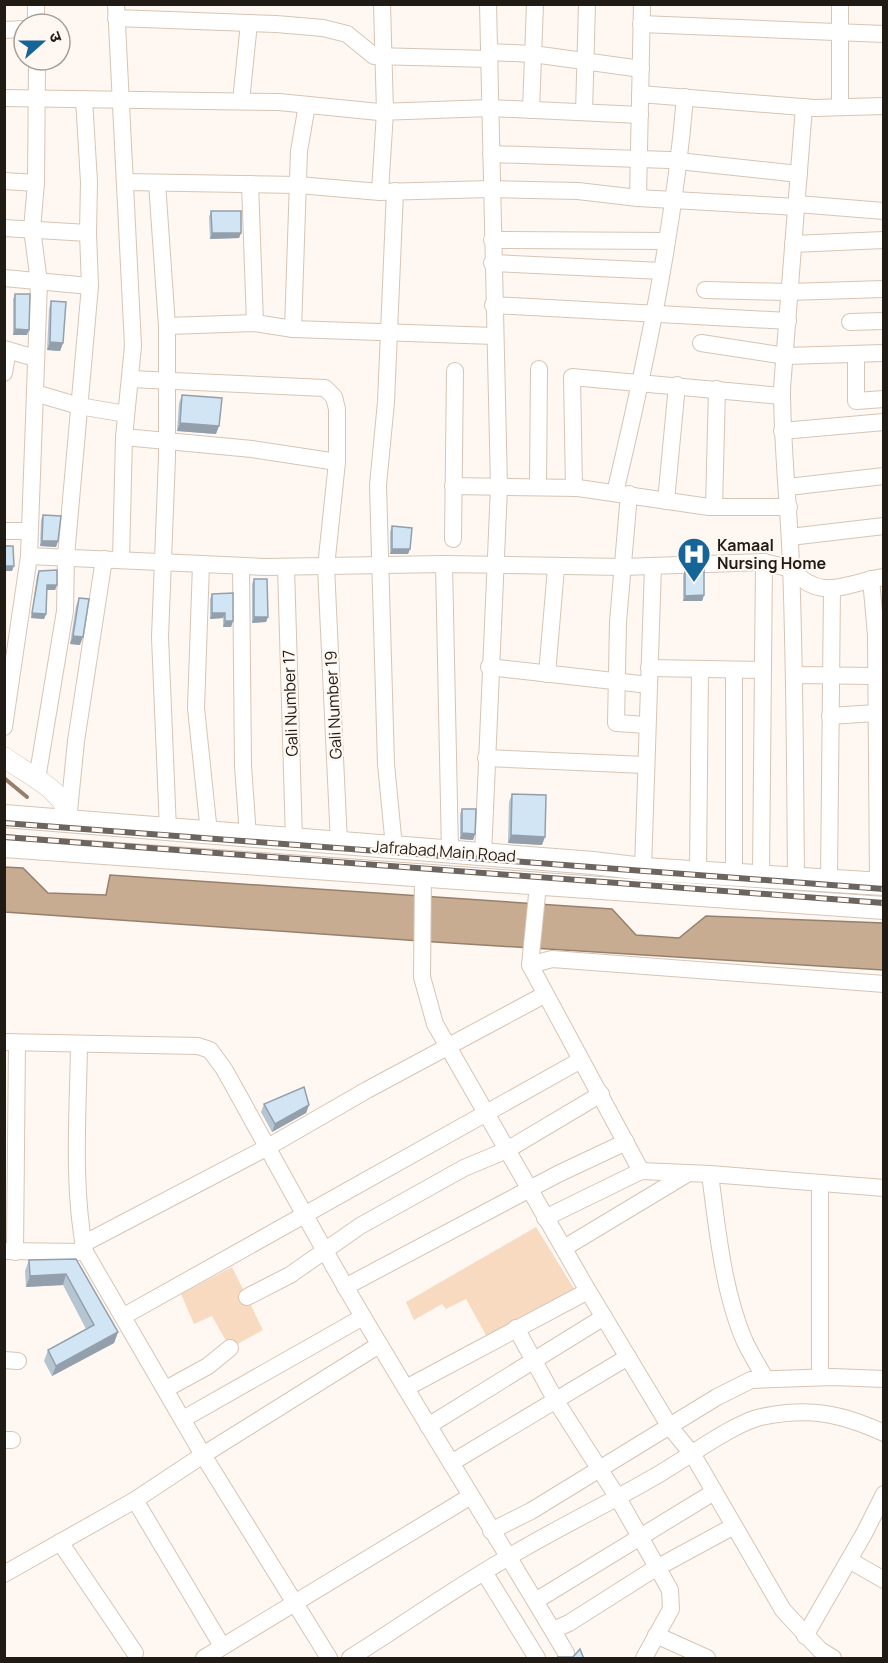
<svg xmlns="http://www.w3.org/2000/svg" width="888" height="1663" viewBox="0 0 888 1663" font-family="Manrope,'Noto Sans Devanagari',sans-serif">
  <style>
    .green { fill: #f8dac0 }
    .water { fill: #c8ac92; stroke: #96806d; stroke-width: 1.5 }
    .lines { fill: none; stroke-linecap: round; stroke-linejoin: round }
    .stream { stroke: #96806d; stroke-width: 4 }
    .minor-casing { stroke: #d6c5b6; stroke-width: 18 }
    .tertiary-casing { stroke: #d6c5b6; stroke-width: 21 }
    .secondary-casing { stroke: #d6c5b6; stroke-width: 24 }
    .minor { stroke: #fff; stroke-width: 16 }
    .tertiary { stroke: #fff; stroke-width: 20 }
    .secondary { stroke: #fff; stroke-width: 22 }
    .rail-casing { stroke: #6b645f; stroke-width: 6 }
    .rail { stroke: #fff7f1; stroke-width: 4; stroke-dasharray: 11; stroke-linecap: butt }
    .wall { fill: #b5c5d2 }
    .shaded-wall { fill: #93a0ab }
    .building { fill: #d2e5f4; stroke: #93a0ab; stroke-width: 1.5 }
    .labels { text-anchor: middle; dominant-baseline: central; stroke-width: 4.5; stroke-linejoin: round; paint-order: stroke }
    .poi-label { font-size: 16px; font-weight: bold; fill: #211b16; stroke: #fff7f1; text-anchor: start }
    .street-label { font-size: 16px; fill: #211b16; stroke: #fff7f1 }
  </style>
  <rect width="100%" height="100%" fill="#fff7f1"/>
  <g class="green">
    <polygon points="536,1227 581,1300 492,1346 466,1299 446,1309 442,1304 414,1320 406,1302"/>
    <polygon points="232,1267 263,1330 230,1348 212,1316 194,1324 181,1294"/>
  </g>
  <polygon class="water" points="4,867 23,868 48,893 106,895 110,875 612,909 636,935 679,938 706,916 883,923 883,970 435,942 5,912"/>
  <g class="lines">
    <polyline class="stream" points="4,778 27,797"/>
    <defs>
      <g id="minor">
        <polyline points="36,4 36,24"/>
        <polyline points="116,4 133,346 124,437 121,560"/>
        <polyline points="840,4 840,107"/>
        <polyline points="116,18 276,24 323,28 347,34 374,56 489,59"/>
        <polyline points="641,24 884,34"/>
        <polyline points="4,30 24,29"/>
        <polyline points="489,52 533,54 641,69"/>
        <polyline points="640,94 814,108 884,106"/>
        <polyline points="4,98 279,102 379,112 490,108 640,115"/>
        <polyline points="241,101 249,23"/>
        <polyline points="531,110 535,4"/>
        <polyline points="584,112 587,4"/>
        <polyline points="491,154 669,160 799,174"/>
        <polyline points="4,181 36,183"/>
        <polyline points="125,182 298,185 380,192 491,189 578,191 638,198 797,207"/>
        <polyline points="157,183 167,326 167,457 160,637 168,830"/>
        <polyline points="250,184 255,323"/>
        <polyline points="380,192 385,112 382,4"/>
        <polyline points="638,198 642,4"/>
        <polyline points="797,204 884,211"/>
        <polyline points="4,228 88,233"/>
        <polyline points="492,240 667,241"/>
        <polyline points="793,244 884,240"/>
        <polyline points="492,263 662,271"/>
        <polyline points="4,278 90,286"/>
        <polyline points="705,290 788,292 884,289"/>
        <polyline points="493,305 788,321"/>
        <polyline points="850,322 884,321"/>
        <polyline points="167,326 255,323 293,329 494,336"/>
        <polyline points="293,329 299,151 307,105"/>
        <polyline points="701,343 786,356 884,353"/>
        <polyline points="4,349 35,358"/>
        <polyline points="856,354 856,401 884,399"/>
        <polyline points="4,373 8,350"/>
        <polyline points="130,379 325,388 334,397 337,409 337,462 326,567 339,843"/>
        <polyline points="35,393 79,406 126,414"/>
        <polyline points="782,431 884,422"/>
        <polyline points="124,437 252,449 337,462"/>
        <polyline points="453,486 578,488 709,507 789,507"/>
        <polyline points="538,487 539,369"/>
        <polyline points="788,487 884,476"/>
        <polyline points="574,488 572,377 782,396"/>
        <path d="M615,493C646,362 674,231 685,97"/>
        <polyline points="629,494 618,622 616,723 647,725"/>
        <polyline points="666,501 677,385"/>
        <polyline points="714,507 717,389"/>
        <polyline points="4,531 28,531"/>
        <polyline points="790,537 884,526"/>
        <polyline points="453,539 455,371"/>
        <polyline points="29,556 265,567 444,564 623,567 764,562 791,569"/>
        <polyline points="201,564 196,708 209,833"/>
        <polyline points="444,564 450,852"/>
        <polyline points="241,566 243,766 248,836"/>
        <polyline points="286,567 294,840"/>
        <path d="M791,569C822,603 845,583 884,577"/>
        <polyline points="871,579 876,635 878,884"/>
        <polyline points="489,667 649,685"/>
        <polyline points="649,668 762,670"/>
        <polyline points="734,670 734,874"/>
        <polyline points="547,674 556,568"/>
        <polyline points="794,675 876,676"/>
        <polyline points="830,716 876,713"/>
        <polyline points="4,727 29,556 39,282 32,229 36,183 37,60"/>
        <polyline points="486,758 645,765"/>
        <polyline points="37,779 65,611 66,556 90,286 88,233 89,182 84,99"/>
        <polyline points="69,811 76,741 104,559"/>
        <polyline points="394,847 386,764 378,485 386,402 395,191"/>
        <polyline points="483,855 499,487 488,4"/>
        <polyline points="643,869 653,566"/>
        <polyline points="698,871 700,669"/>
        <polyline points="761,875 764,562"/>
        <polyline points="423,876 422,977 435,1024 588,1291 670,1427 693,1455 783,1610 820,1650 833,1658"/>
        <path d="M796,878C795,774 795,670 791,566C789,507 782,448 782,388L804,107"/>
        <polyline points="829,879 832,588"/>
        <polyline points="538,885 530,965 641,1171"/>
        <polyline points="530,965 552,959 884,984"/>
        <path d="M4,1042L198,1046L210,1050L224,1069C275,1160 324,1253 378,1342C440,1446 504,1548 566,1653"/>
        <path d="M79,1046C78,1114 72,1185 85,1252"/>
        <path d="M710,1174C717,1227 723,1292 745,1342C751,1354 758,1366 765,1378"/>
        <polyline points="545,1218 641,1171 710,1174 884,1188"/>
        <polyline points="83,1244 268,1147 367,1090 544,995"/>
        <polyline points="564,1248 687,1174"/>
        <polyline points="4,1251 85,1252 203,1455 329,1658"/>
        <polyline points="15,1252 17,1043"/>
        <polyline points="345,1287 558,1174 626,1142"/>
        <polyline points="247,1297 290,1275 360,1226 464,1168 507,1150 601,1094"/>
        <polyline points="124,1316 581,1060"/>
        <polyline points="516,1328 556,1401 618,1498 670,1590 671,1609 644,1658"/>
        <polyline points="4,1360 18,1361"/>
        <polyline points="820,1377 820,1183"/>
        <polyline points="406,1388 588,1291"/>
        <polyline points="166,1389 208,1366 230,1348"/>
        <polyline points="183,1419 363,1317"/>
        <polyline points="428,1426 604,1317"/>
        <polyline points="4,1440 12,1440"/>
        <polyline points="451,1463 628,1357"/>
        <polyline points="135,1500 222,1646"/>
        <polyline points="491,1531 531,1511 717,1397 751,1380 833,1377 884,1379"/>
        <polyline points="60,1542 135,1653"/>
        <polyline points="849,1560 884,1580"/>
        <polyline points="484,1572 537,1658"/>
        <polyline points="4,1574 135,1500 203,1455 379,1345"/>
        <polyline points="537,1600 714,1492"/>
        <polyline points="553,1630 569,1623 651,1571 734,1526"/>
        <polyline points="656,1635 707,1658"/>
        <polyline points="805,1636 865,1532 884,1494"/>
        <polyline points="204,1658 471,1496"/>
        <path d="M350,1658C403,1625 453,1589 507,1558C555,1529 606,1505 654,1477C683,1461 731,1424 761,1417C809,1407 840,1413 884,1433"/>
      </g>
      <path id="tertiary" d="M4,757C26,774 69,791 69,822"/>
      <g id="secondary">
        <polyline points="4,816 593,863 643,869 884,884"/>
        <polyline points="4,846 884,908"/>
      </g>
    </defs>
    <use href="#minor" class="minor-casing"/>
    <use href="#tertiary" class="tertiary-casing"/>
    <use href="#secondary" class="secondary-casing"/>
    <use href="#minor" class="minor"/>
    <use href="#tertiary" class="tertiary"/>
    <use href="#secondary" class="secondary"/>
    <defs>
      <g id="rail">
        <polyline points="4,823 884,889"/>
        <polyline points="4,837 884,903"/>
      </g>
    </defs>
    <use href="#rail" class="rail-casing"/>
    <use href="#rail" class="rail"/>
  </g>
  <g class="wall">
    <polygon points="211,211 241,233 239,238 210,239 209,217"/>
    <polygon points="15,294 27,335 13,335 13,299"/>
    <polygon points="51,301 63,343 60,351 47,350 49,309"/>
    <polygon points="182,395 216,434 177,431 179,403"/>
    <polygon points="43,515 58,541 56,547 40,546 41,520"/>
    <polygon points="392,526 410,549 408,554 390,554 390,532"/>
    <polygon points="685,570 704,595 702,601 683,601 683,575"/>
    <polygon points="39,571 57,585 55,590 47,590 46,614 44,619 31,618 37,576"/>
    <polygon points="254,579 268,617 266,622 252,623 252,584"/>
    <polygon points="212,594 233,621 231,627 223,627 223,618 210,619 210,599"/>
    <polygon points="79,598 80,645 70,644 76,606"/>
    <polygon points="512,794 542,845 508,843 509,802"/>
    <polygon points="462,809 475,834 473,840 460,839 460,814"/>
    <polygon points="264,1104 309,1105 306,1113 272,1132 261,1112"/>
    <polygon points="76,1259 118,1332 114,1343 52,1376 44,1361 48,1350 86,1329 63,1285 26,1287 25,1271 29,1260"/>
  </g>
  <g class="shaded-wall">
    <polygon points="212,233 241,233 239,238 210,239"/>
    <polygon points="15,329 29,330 27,335 13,335"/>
    <polygon points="50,342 63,343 60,351 47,350"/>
    <polygon points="180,423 219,426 216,434 177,431"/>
    <polygon points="42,541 58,541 56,547 40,546"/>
    <polygon points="392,549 410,549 408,554 390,554"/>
    <polygon points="4,566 14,566 12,571 4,571"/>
    <polygon points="47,585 57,585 55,590 45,590"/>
    <polygon points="704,595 702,601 683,601 685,596"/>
    <polygon points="32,613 46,614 44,619 31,618"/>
    <polygon points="212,613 225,613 223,618 210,619"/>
    <polygon points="254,617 268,617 266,622 252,623"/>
    <polygon points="225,621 233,621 231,627 223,627"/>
    <polygon points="73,636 83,637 80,645 70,644"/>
    <polygon points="462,833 475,834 473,840 460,839"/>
    <polygon points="511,835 545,837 542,845 508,843"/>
    <polygon points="309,1105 306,1113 272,1132 275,1124"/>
    <polygon points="66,1274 63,1285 26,1287 30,1276"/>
    <polygon points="118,1332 114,1343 52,1376 56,1366"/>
  </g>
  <g class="building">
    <polygon points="211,211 241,211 241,233 212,233"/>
    <polygon points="15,294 30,294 29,330 15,329"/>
    <polygon points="51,301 66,302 63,343 50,342"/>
    <polygon points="182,395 222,398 219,426 180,423"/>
    <polygon points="43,515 61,516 58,541 42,541"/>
    <polygon points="392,526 412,528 410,549 392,549"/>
    <polygon points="4,546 13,546 14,566 4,566"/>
    <polygon points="704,569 704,595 685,596 685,570"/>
    <polygon points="57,570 57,585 47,585 46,614 32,613 39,571"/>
    <polygon points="254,579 267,579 268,617 254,617"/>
    <polygon points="233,593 233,621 225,621 225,613 212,613 212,594"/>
    <polygon points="79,598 89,599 83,637 73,636"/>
    <polygon points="512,794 546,795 545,837 511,835"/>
    <polygon points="462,809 476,809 475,834 462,833"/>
    <polygon points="304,1087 309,1105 275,1124 264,1104"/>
    <polygon points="76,1259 118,1332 56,1366 48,1350 94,1325 66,1274 30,1276 29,1260"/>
    <polygon points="580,1649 584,1659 558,1659 558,1657 573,1657"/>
  </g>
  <defs>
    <symbol id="hospital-pin" viewBox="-11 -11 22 30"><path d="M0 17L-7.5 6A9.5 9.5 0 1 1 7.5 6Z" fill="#166597" stroke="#fff7f1"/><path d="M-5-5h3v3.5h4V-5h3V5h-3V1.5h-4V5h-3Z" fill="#fff"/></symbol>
  </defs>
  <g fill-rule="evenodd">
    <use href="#hospital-pin" x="675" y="535" width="38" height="52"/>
  </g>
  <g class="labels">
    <g class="poi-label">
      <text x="717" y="545">Kamaal<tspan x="717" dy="18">Nursing Home</tspan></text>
    </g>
    <g class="street-label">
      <text transform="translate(290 703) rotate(-92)">Gali Number 17</text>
      <text transform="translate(333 705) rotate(-93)">Gali Number 19</text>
      <text transform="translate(444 851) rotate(4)">Jafrabad Main Road</text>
    </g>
  </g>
  <rect width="888" height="1663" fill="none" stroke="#211b16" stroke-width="12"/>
  <g transform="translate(42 42) rotate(69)"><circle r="28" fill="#fff7f1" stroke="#a69f99" stroke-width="1.5"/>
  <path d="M0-4.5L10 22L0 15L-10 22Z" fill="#166597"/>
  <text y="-9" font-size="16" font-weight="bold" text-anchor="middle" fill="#211b16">उ</text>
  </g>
</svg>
